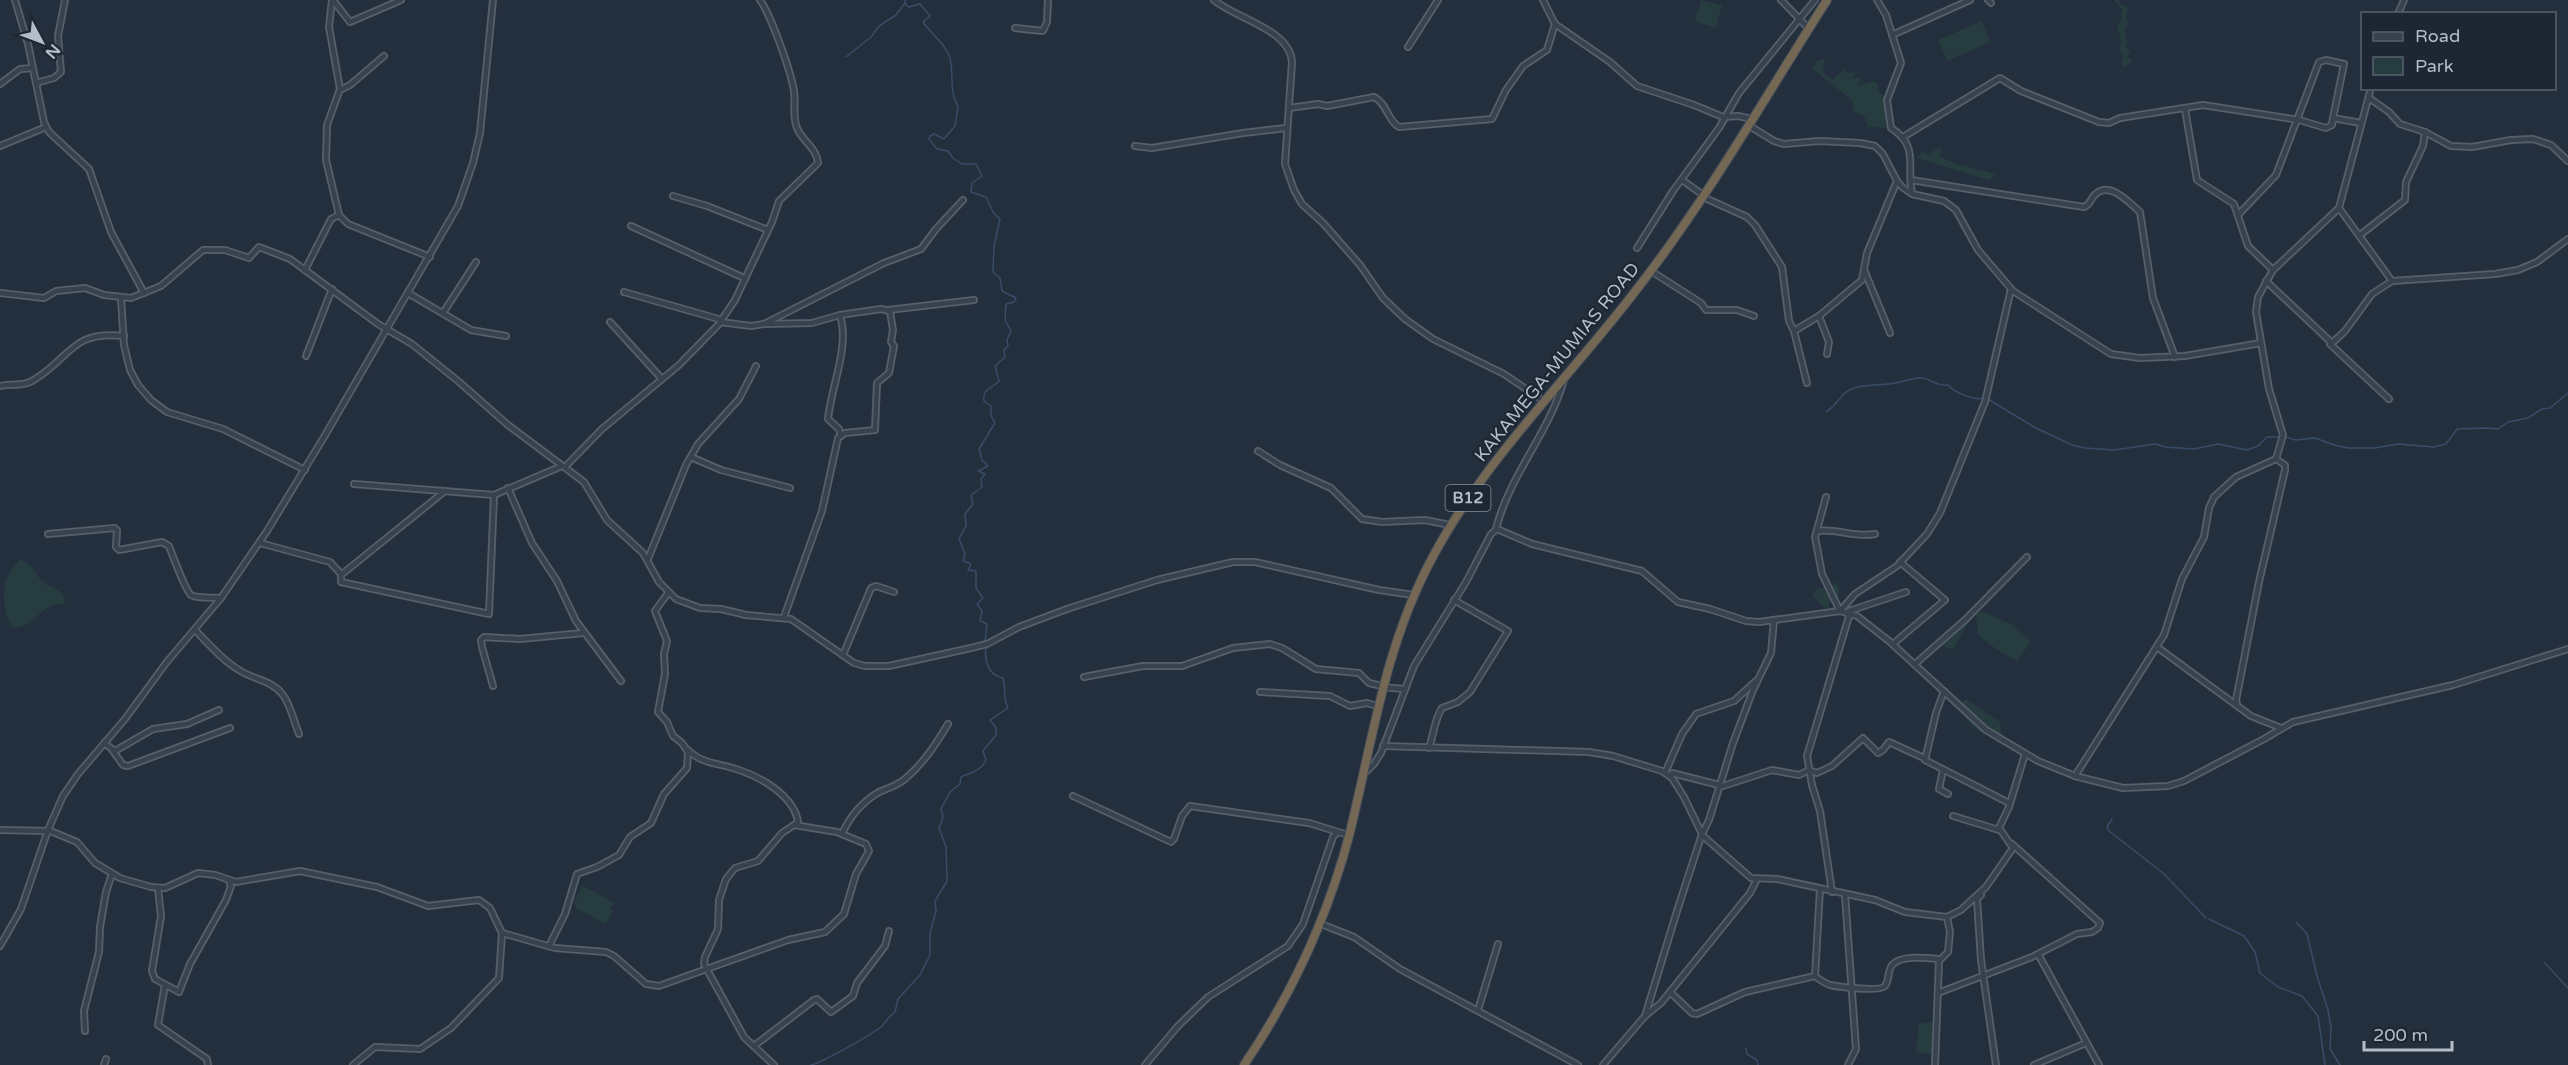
<svg xmlns="http://www.w3.org/2000/svg" width="2568" height="1065" viewBox="0 0 2568 1065" font-family="'Varela Round',sans-serif">
  <style>
    .green { fill: #263c3f }
    .lines { fill: none; stroke-linecap: round; stroke-linejoin: round }
    .stream { stroke: #394c67; stroke-width: 1.5 }
    .minor-casing { stroke: #565f6c; stroke-width: 8 }
    .highway-casing { stroke: #434c59; stroke-width: 10 }
    .minor { stroke: #38414e; stroke-width: 4.5 }
    .highway { stroke: #746855; stroke-width: 8 }
    .labels { text-anchor: middle; dominant-baseline: central; stroke-width: 4.5; stroke-linejoin: round; paint-order: stroke }
    .shield { fill: #1d2633; stroke: #878f9c; stroke-width: 1.5 }
    .shield-label { font-size: 16px; font-weight: bold; fill: #b4bcc9 }
    .street-label { font-size: 18px; fill: #b4bcc9; stroke: #1d2633 }
  </style>
  <rect width="100%" height="100%" fill="#242f3e"/>
  <g class="green">
    <polygon points="1701,0 1722,5 1716,28 1695,21"/>
    <polygon points="2114,0 2120,0 2119,3 2128,8 2126,16 2128,23 2125,30 2127,43 2124,46 2130,51 2127,57 2132,61 2125,67 2121,64 2123,55 2120,50 2121,42 2117,24 2121,22 2122,9"/>
    <polygon points="1982,21 1990,42 1947,61 1938,40"/>
    <polygon points="1825,59 1823,72 1833,80 1845,68 1846,73 1857,72 1852,78 1862,78 1856,86 1874,81 1878,84 1879,92 1886,98 1889,128 1868,127 1864,116 1854,111 1852,100 1811,68 1817,61"/>
    <polygon points="1941,147 1940,157 1960,165 1997,174 1988,180 1917,158 1922,152 1928,154"/>
    <path d="M20,560C34,563 34,575 45,583C53,588 59,589 65,598L64,604C60,604 57,604 54,605C37,610 35,627 13,628C0,612 0,574 20,560Z"/>
    <polygon points="1834,581 1839,587 1839,596 1831,601 1827,610 1813,596 1816,589 1832,587"/>
    <polygon points="1981,611 2011,624 2031,641 2017,661 1996,649 1978,635 1976,614"/>
    <polygon points="1968,616 1972,617 1953,650 1938,644"/>
    <path d="M1966,699L2000,722L2001,735C1975,734 1971,727 1958,706Z"/>
    <polygon points="582,885 614,903 610,909 613,911 606,924 577,909 574,903"/>
    <polygon points="1931,1022 1941,1024 1938,1056 1916,1052 1919,1024"/>
  </g>
  <g class="lines">
    <g class="stream">
      <path d="M905,0L906,5L909,7L920,4L930,16L923,22C930,33 943,41 949,55C955,72 948,91 958,106L955,126L944,139L934,134L930,136L929,139L937,149L948,151L953,158L962,164H976L982,176L972,183L971,192L986,197L993,212L1000,219L994,246L993,272L1000,278L1002,291L1016,298L1014,302L1006,304L1005,320L1011,331L1007,340L1008,346L1004,350L1005,357L995,366L999,381C992,389 982,388 984,401L991,406V416L995,423L979,449L982,460L988,466L978,471L985,474L981,479L982,487L971,495L973,504L965,514L966,526L959,539L965,554L963,561L971,564L968,570L976,571V588L983,598L977,604L982,611L980,621L987,624L985,642"/>
      <polyline points="846,57 871,37 879,26 896,15 905,3"/>
      <polyline points="1988,399 2034,427 2072,445 2085,448 2114,450 2156,444 2165,447 2194,449 2218,444 2247,450 2258,446 2267,437 2280,437"/>
      <path d="M1826,412C1835,407 1838,399 1845,393C1857,383 1880,386 1895,383C1903,382 1913,377 1922,378C1931,379 1938,387 1948,385C1956,394 1972,399 1984,399"/>
      <polyline points="2285,437 2296,440 2315,438 2334,445 2348,448 2375,448 2398,444 2434,447 2446,444 2457,429 2487,428 2498,429 2508,422 2528,418 2542,409 2550,408 2568,393"/>
      <polyline points="2112,819 2107,827 2109,831 2163,873 2206,918"/>
      <polyline points="2209,919 2244,936 2255,952 2260,973 2278,987 2302,996 2318,1016 2325,1065"/>
      <polyline points="2296,922 2307,934 2317,976 2328,1010 2331,1027 2330,1049 2340,1065"/>
      <polyline points="2544,962 2568,988"/>
      <polyline points="1746,1048 1747,1054 1757,1060 1758,1065"/>
      <path d="M811,1065C825,1061 871,1035 882,1026C887,1021 889,1016 895,1012L898,999L920,975L930,955V933L936,911L935,901L947,881L946,847L939,828L943,817L941,809L950,792L960,784L961,777C972,772 981,771 986,760L983,751L996,735V728L990,720L1008,708C1003,698 1006,689 1003,678C988,675 984,661 986,647"/>
    </g>
    <defs>
      <g id="minor">
        <polyline points="15,0 28,44 44,122 49,132 89,169 111,232 144,293"/>
        <polyline points="332,0 329,27 340,89 327,125 326,160 339,215 348,224 430,257"/>
        <polyline points="333,0 350,22 401,0"/>
        <path d="M1214,0C1236,19 1290,29 1292,62L1285,164L1294,190L1302,204L1323,223L1360,265L1383,298L1405,319L1433,339L1504,374L1545,402"/>
        <polyline points="1543,0 1555,24 1610,62 1637,86 1694,105 1723,117 1738,116 1752,119"/>
        <polyline points="1781,0 1809,29"/>
        <path d="M1877,0L1886,15L1901,63L1887,100L1891,128C1920,146 1906,167 1912,193"/>
        <polyline points="1988,0 1991,3"/>
        <polyline points="2398,14 2404,0"/>
        <polyline points="1015,28 1043,31 1047,22 1048,0"/>
        <polyline points="1892,35 1970,0"/>
        <polyline points="1408,47 1438,0"/>
        <polyline points="36,83 54,78 61,72 58,36 65,0"/>
        <polyline points="0,84 20,69 33,68"/>
        <polyline points="340,90 350,85 384,56"/>
        <polyline points="2369,98 2389,112 2400,124 2425,132 2451,146 2472,147 2511,140 2533,139 2551,145 2568,161"/>
        <path d="M1289,108L1318,104L1327,106L1374,97C1387,103 1387,120 1399,127L1492,119L1506,90L1523,66L1547,50L1555,24"/>
        <polyline points="2185,109 2197,180 2234,204 2248,246 2273,270"/>
        <polyline points="1748,125 1774,141 1784,144 1819,141 1860,143 1875,146 1883,154 1897,181 1902,187 1912,194 1944,201 1956,210 1978,250 2013,291 2111,354 2140,358 2185,356 2261,343"/>
        <polyline points="1903,137 2000,78 2021,91 2099,122 2109,123 2120,118 2203,105 2299,120 2326,128 2332,125 2333,118 2361,123"/>
        <polyline points="0,146 46,127"/>
        <polyline points="1135,146 1152,148 1243,133 1286,128"/>
        <polyline points="1682,180 1703,195"/>
        <path d="M1911,180L2084,207C2092,204 2090,197 2097,193C2111,182 2130,203 2140,212L2153,298L2175,357"/>
        <polyline points="673,196 707,206 768,230"/>
        <polyline points="1703,197 1747,217 1755,225 1782,267 1789,321 1794,331 1819,316 1862,280 1867,253 1897,181"/>
        <polyline points="2339,208 2392,281"/>
        <polyline points="2239,214 2276,175 2319,62 2326,60 2344,64 2333,118"/>
        <polyline points="631,226 744,278"/>
        <polyline points="2360,235 2405,200 2406,182 2423,146 2425,132"/>
        <polyline points="1637,248 1673,191 1719,128 1739,93 1815,0"/>
        <polyline points="305,270 331,219 339,215"/>
        <polyline points="1651,271 1701,303 1706,310 1737,310 1754,316"/>
        <polyline points="1865,272 1890,333"/>
        <polyline points="2266,281 2332,343 2345,331 2372,294 2392,281 2495,274 2518,270 2537,262 2568,239"/>
        <polyline points="624,292 722,320"/>
        <polyline points="0,293 44,298 56,291 85,288 104,295 131,298 161,286 203,250 225,250 249,258 259,247 290,259 378,324 412,344 458,381 508,425 584,482 607,520 643,553 659,582 676,599 700,608 721,609 746,615 791,619 854,663 865,666 889,666 971,648 987,644 1019,627 1067,609 1157,580 1233,562 1255,562 1379,590 1414,595"/>
        <polyline points="408,293 471,330 506,336"/>
        <polyline points="121,298 124,345 130,370 138,385 151,400 167,412 223,429 305,470"/>
        <polyline points="888,310 974,300"/>
        <polyline points="443,313 476,262"/>
        <polyline points="1819,316 1829,342 1827,354"/>
        <polyline points="610,322 662,379"/>
        <polyline points="720,322 751,326 764,324 884,263 921,249 936,229 963,200"/>
        <path d="M766,324L812,323L840,315C850,347 831,387 828,419L839,429L841,436"/>
        <polyline points="1794,331 1807,383"/>
        <polyline points="2330,344 2389,399"/>
        <polyline points="306,356 332,289"/>
        <path d="M0,386C11,383 22,387 32,381C71,359 70,330 124,336"/>
        <polyline points="1258,451 1280,465 1331,488 1362,519 1382,522 1425,520 1450,525"/>
        <polyline points="691,457 721,470 790,488"/>
        <path d="M565,467L602,429L679,365L719,324L735,300L772,222L779,201L818,163C817,148 802,141 797,128C792,116 796,104 794,91C791,72 771,15 760,0"/>
        <polyline points="354,484 494,495"/>
        <polyline points="508,488 532,543 557,581 576,621 621,681"/>
        <polyline points="445,491 341,575 341,582 489,614 494,495 562,466"/>
        <polyline points="1826,497 1815,537 1822,574 1840,611 1855,594 1897,566 1927,534 1940,513 1985,402 2011,289"/>
        <path d="M1496,529C1509,476 1549,433 1564,380"/>
        <path d="M1817,531C1837,528 1855,538 1875,534"/>
        <path d="M48,534L115,528L117,530L116,547L119,550L162,542L169,546C172,554 186,591 191,595C198,599 213,597 221,598"/>
        <polyline points="260,543 330,562 341,574"/>
        <polyline points="648,559 686,465 698,444 739,399 756,366"/>
        <polyline points="1849,611 1906,592"/>
        <polyline points="784,617 822,511 838,438 845,433 875,430 877,383 889,373 894,346 891,342 893,330 890,311 881,309 840,315"/>
        <path d="M195,630C209,644 222,660 239,670C254,680 272,680 283,695C291,706 294,722 299,734"/>
        <polyline points="1893,644 1945,600 1900,562"/>
        <polyline points="2157,647 2251,716 2281,728"/>
        <polyline points="843,655 871,588 876,586 894,592"/>
        <polyline points="1915,664 1966,619 2027,557"/>
        <polyline points="1084,677 1143,666 1182,666 1233,648 1270,644 1282,648 1316,669 1359,673 1369,683 1382,686"/>
        <polyline points="493,686 482,647 481,640 484,637 520,639 583,633"/>
        <polyline points="1382,687 1404,689"/>
        <polyline points="1944,691 1936,713 1925,760 2009,803"/>
        <polyline points="1260,692 1330,696 1350,706 1367,703 1377,706"/>
        <polyline points="2237,704 2236,700 2259,582 2285,470 2285,465 2276,459"/>
        <polyline points="104,743 115,751 153,729 187,724 219,710"/>
        <polyline points="1383,746 1589,752 1613,756 1662,771 1672,778 1684,797 1703,836 1751,878 1777,879 1875,900 1905,912 1947,917 1961,910 1986,887 2013,848 1999,828 2009,807 2025,754"/>
        <path d="M1429,748C1434,734 1434,720 1442,708L1458,702L1470,692L1508,631L1454,600"/>
        <path d="M688,750C702,764 718,763 736,769C759,776 794,795 798,822L794,825"/>
        <polyline points="113,751 123,765 128,766 230,728"/>
        <polyline points="1943,770 1939,789 1948,794"/>
        <polyline points="1665,773 1682,734 1696,714 1734,701 1756,681"/>
        <polyline points="1364,774 1374,764 1381,753 1414,666 1466,582 1491,534 1497,529 1532,544 1642,571 1678,602 1710,609 1746,621 1759,622 1840,611 1857,616 1889,641 1986,730 2038,761 2075,776 2123,788 2168,786 2184,781 2264,739 2293,722 2453,685 2568,649"/>
        <polyline points="1669,776 1672,773 1723,786 1772,770 1799,775 1809,770 1817,773 1832,766 1863,738 1878,753 1883,750 1889,742 1924,758"/>
        <polyline points="2075,776 2164,635 2182,579 2204,537 2209,508 2214,497 2236,477 2276,459 2283,435 2269,389 2256,312 2258,297 2273,270 2339,208 2371,88"/>
        <polyline points="1073,796 1171,842 1174,839 1182,816 1190,806 1309,823 1338,832"/>
        <polyline points="1953,816 1999,830"/>
        <polyline points="0,830 48,831"/>
        <polyline points="48,830 77,842 95,863 120,878 151,887 165,888 198,873 215,875 236,882 300,871 377,887 428,906 479,900 490,908 502,933 499,978 451,1028 420,1049 375,1047 353,1065"/>
        <path d="M842,834C850,816 862,802 879,792C888,788 897,786 905,779C923,764 936,744 948,724"/>
        <polyline points="158,888 161,916 152,971 155,979 179,992 190,964 226,900 231,886 229,881"/>
        <polyline points="1832,892 1820,811 1812,785 1807,756 1850,613"/>
        <polyline points="1845,895 1856,1049 1848,1065"/>
        <polyline points="1981,895 1977,899 1981,960 1996,1065"/>
        <polyline points="1321,924 1354,937 1400,969 1578,1065"/>
        <polyline points="502,933 555,948 606,952 614,956 646,984 659,986 788,940 825,932 844,914 856,874 869,851 866,844 837,832 794,825 782,833 758,861 735,868 726,879 719,900 718,929 705,957 704,964 744,1037 774,1065"/>
        <polyline points="0,946 21,909 48,830 63,796 78,774 125,719 166,663 221,598 267,531 324,437 458,206 473,163 480,133 493,0"/>
        <polyline points="549,946 565,914 577,874 597,867 619,855 630,837 651,823 664,794 687,768 688,752 682,743 673,736 667,722 658,712 665,674 664,654 667,641 655,611 668,593"/>
        <polyline points="2038,954 2099,1065"/>
        <path d="M1815,976C1820,980 1824,983 1830,985C1839,987 1880,992 1885,986C1890,980 1887,969 1893,964C1903,955 1927,958 1939,959"/>
        <polyline points="165,985 158,1025 207,1059 208,1065"/>
        <polyline points="1670,992 1692,1013 1697,1014 1745,992 1815,976 1820,889"/>
        <polyline points="1938,993 2032,957 2077,934 2092,932 2098,928 2100,923 2012,844"/>
        <polyline points="1478,1010 1498,944"/>
        <polyline points="1645,1016 1661,1003 1750,893 1757,879"/>
        <polyline points="85,1031 84,1011 99,952 100,927 106,892 112,874"/>
        <polyline points="754,1046 814,1000 817,999 831,1012 853,996 857,983 885,946 889,931"/>
        <polyline points="104,1065 106,1059"/>
        <polyline points="1145,1065 1178,1026 1208,997 1288,946 1303,924 1333,837 1338,832 1349,835"/>
        <polyline points="1603,1065 1645,1016 1677,911 1702,834 1709,820 1733,743 1753,690 1771,653 1774,620"/>
        <polyline points="1935,1065 1939,961 1948,952 1950,932 1947,917"/>
        <polyline points="2034,1065 2086,1043"/>
      </g>
      <path id="highway" d="M1244,1065C1292,994 1327,919 1349,836C1372,744 1384,650 1429,564C1482,461 1567,381 1637,289C1708,198 1765,97 1827,0"/>
    </defs>
    <use href="#minor" class="minor-casing"/>
    <use href="#highway" class="highway-casing"/>
    <use href="#minor" class="minor"/>
    <use href="#highway" class="highway"/>
  </g>
  <g class="labels">
    <rect class="shield" x="1445.5" y="485" width="45" height="26" rx="4.5"/>
    <g class="shield-label">
      <text x="1468" y="498">B12</text>
    </g>
    <g class="street-label">
      <text transform="translate(1557 362) rotate(-51)">KAKAMEGA-MUMIAS ROAD</text>
    </g>
  </g>
  <rect x="2361" y="12" width="195" height="78" fill="#1d2633" stroke="#59626f" stroke-width="1.5"/>
  <rect x="2373" y="32" width="30" height="9" fill="#38414e" stroke="#59626f" stroke-width="1.5"/>
  <text x="2415" y="42" font-size="18" fill="#b4bcc9">Road</text>
  <rect x="2373" y="57" width="30" height="18" fill="#263c3f" stroke="#59626f" stroke-width="1.5"/>
  <text x="2415" y="72" font-size="18" fill="#b4bcc9">Park</text>
  <g transform="translate(42 42) rotate(131)" stroke="#1d2633" stroke-width="4.5" paint-order="stroke">
  <path d="M0-4.5L10 22L0 15L-10 22Z" fill="#b4bcc9"/>
  <text y="-9" font-size="16" font-weight="bold" text-anchor="middle" fill="#b4bcc9">N</text>
  </g>
  <path d="M2364 1041v9h88v-9" fill="none" stroke="#b4bcc9" stroke-width="3"/>
  <text x="2373" y="1041" font-size="18" fill="#b4bcc9" stroke="#1d2633" stroke-width="4.5" paint-order="stroke">200 m</text>
</svg>
